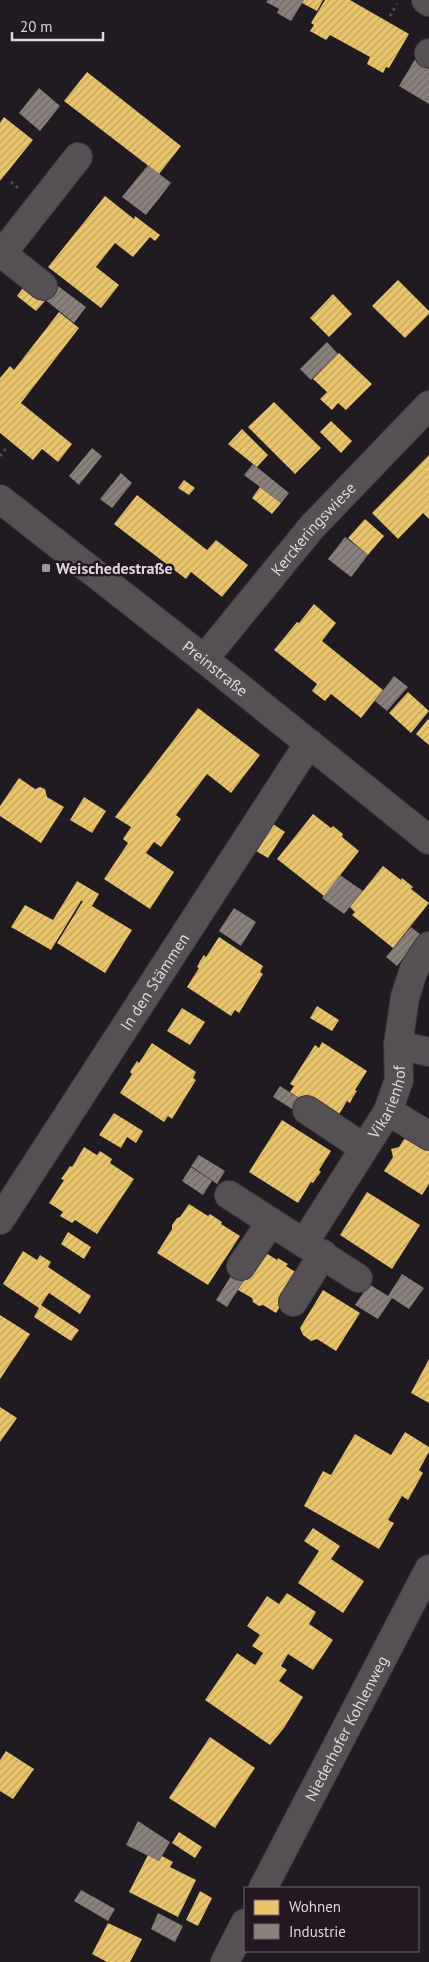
<svg xmlns="http://www.w3.org/2000/svg" width="429" height="1962" viewBox="0 0 429 1962" font-family="'PT Sans',sans-serif">
  <style>
    .homes { fill: url(#homes-hatch) }
    .industry { fill: url(#industry-hatch) }
    .lines { fill: none; stroke-linecap: round; stroke-linejoin: round }
    .minor-casing { stroke: #3c383b; stroke-width: 30 }
    .path { stroke: #524e51; stroke-width: 3; stroke-dasharray: 2.5 4; stroke-linecap: butt }
    .minor { stroke: #555054; stroke-width: 28 }
    .poi-dot { fill: #9c959a; stroke: #231821; stroke-width: 2 }
    .labels { text-anchor: middle; dominant-baseline: central; stroke-width: 5; stroke-linejoin: round; paint-order: stroke }
    .street-label { font-size: 16px; fill: #ded6dc; stroke: #231821 }
    .poi-label { font-size: 16px; font-weight: bold; fill: #ded6dc; stroke: #231821; text-anchor: start }
  </style>
  <defs>
    <pattern id="homes-hatch" width="6" height="6" patternUnits="userSpaceOnUse" patternTransform="scale(1.25)"><rect width="6" height="6" fill="#e9c46a"/><path d="M-1 1l2-2M0 6l6-6M5 7l2-2" fill="none" stroke="#c0a360"/></pattern>
    <pattern id="industry-hatch" width="6" height="6" patternUnits="userSpaceOnUse" patternTransform="scale(1.25)"><rect width="6" height="6" fill="#8a817c"/><path d="M-1 1l2-2M0 6l6-6M5 7l2-2" fill="none" stroke="#716a68"/></pattern>
  </defs>
  <rect width="100%" height="100%" fill="#201b20"/>
  <g class="homes">
    <polygon points="304,0 323,0 317,11 302,3"/>
    <polygon points="325,0 350,0 409,34 389,68 386,67 383,73 367,64 370,57 330,35 326,40 310,31 314,25 311,23"/>
    <polygon points="87,72 181,146 159,174 64,101"/>
    <polygon points="4,117 33,140 0,181 0,123"/>
    <polygon points="105,196 134,219 135,216 160,235 155,241 150,237 133,257 115,243 96,267 119,285 101,308 48,267"/>
    <polygon points="398,280 429,311 429,314 405,338 372,306"/>
    <polygon points="25,285 45,301 36,311 17,296"/>
    <polygon points="333,294 352,314 329,337 310,318"/>
    <polygon points="59,312 79,328 21,403 72,444 58,462 42,449 33,460 0,433 0,378 10,366 14,370"/>
    <polygon points="339,353 372,384 346,410 338,403 332,410 320,399 327,392 313,379"/>
    <polygon points="274,402 321,448 295,474 248,427"/>
    <polygon points="331,421 352,441 341,453 320,432"/>
    <polygon points="242,429 268,455 257,467 228,444"/>
    <polygon points="429,455 429,519 423,513 398,539 372,513"/>
    <polygon points="184,480 195,488 189,495 178,488"/>
    <polygon points="260,487 281,503 272,514 252,498"/>
    <polygon points="137,495 207,550 216,540 248,565 222,597 191,572 186,579 114,524"/>
    <polygon points="365,519 384,536 368,555 348,538"/>
    <polygon points="314,604 336,623 322,641 383,690 361,718 331,694 325,701 312,691 317,684 274,650 297,622 299,623"/>
    <polygon points="408,692 429,711 411,733 389,713"/>
    <polygon points="198,708 260,755 231,793 207,774 176,815 181,819 161,847 154,842 146,853 174,872 150,909 104,879 128,843 123,839 131,827 115,817"/>
    <polygon points="428,719 429,720 429,745 416,734"/>
    <polygon points="19,778 35,789 40,787 45,789 47,797 64,807 41,843 0,816 0,806"/>
    <polygon points="84,797 106,811 92,833 70,820"/>
    <polygon points="313,814 331,828 333,826 343,834 342,837 359,851 324,896 277,859"/>
    <polygon points="273,824 285,832 268,858 256,851"/>
    <polygon points="383,866 401,880 402,878 413,887 411,889 429,903 393,948 352,915 355,912 350,907"/>
    <polygon points="77,881 99,894 92,906 132,930 105,973 57,943 83,901 81,901 51,950 11,927 25,905 53,920"/>
    <polygon points="219,937 263,966 260,972 263,974 239,1013 235,1010 231,1016 187,987 199,968 197,967 200,961 204,955 206,957"/>
    <polygon points="317,1006 339,1020 332,1031 310,1018"/>
    <polygon points="182,1008 205,1022 190,1045 167,1031"/>
    <polygon points="322,1042 367,1071 355,1090 357,1091 353,1097 350,1103 347,1101 335,1121 290,1092 294,1086 290,1084 315,1045 319,1048"/>
    <polygon points="152,1043 196,1072 193,1078 196,1080 172,1119 168,1116 164,1122 120,1093 132,1074 130,1072 133,1067 137,1061 139,1063"/>
    <polygon points="114,1113 143,1131 136,1143 127,1137 121,1148 99,1135"/>
    <polygon points="282,1120 331,1151 319,1170 321,1172 317,1177 313,1183 311,1182 298,1203 249,1172"/>
    <polygon points="408,1133 429,1147 429,1184 422,1195 384,1171 393,1157 391,1149 399,1147"/>
    <polygon points="84,1147 97,1155 100,1151 112,1159 110,1163 134,1179 97,1234 75,1220 72,1223 60,1216 63,1212 49,1203 64,1180 61,1179 70,1166 72,1167"/>
    <polygon points="367,1192 420,1225 392,1269 340,1235"/>
    <polygon points="189,1204 208,1216 210,1214 222,1222 221,1224 240,1236 208,1285 157,1253 172,1229 172,1225 177,1218 180,1217"/>
    <polygon points="68,1232 91,1247 84,1259 61,1244"/>
    <polygon points="23,1251 37,1260 40,1255 51,1262 48,1267 91,1296 80,1314 49,1293 41,1305 79,1330 71,1341 34,1317 39,1308 3,1284"/>
    <polygon points="263,1251 277,1260 278,1258 288,1264 286,1266 300,1275 276,1313 263,1305 259,1306 253,1302 252,1298 238,1290"/>
    <polygon points="323,1290 360,1313 336,1351 317,1339 311,1341 303,1335 300,1328"/>
    <polygon points="0,1315 30,1334 0,1379"/>
    <polygon points="429,1359 429,1403 411,1393"/>
    <polygon points="0,1407 17,1418 0,1442"/>
    <polygon points="405,1432 429,1447 429,1452 419,1470 423,1473 408,1500 402,1496 388,1520 394,1523 379,1549 304,1506 323,1471 331,1475 355,1434 391,1455"/>
    <polygon points="313,1528 340,1546 331,1559 364,1581 343,1613 298,1583 319,1551 304,1541"/>
    <polygon points="287,1593 316,1612 309,1624 333,1640 313,1670 288,1654 281,1666 287,1670 279,1681 303,1697 284,1728 270,1745 205,1700 237,1653 255,1665 263,1653 252,1646 260,1635 247,1626 267,1596 279,1604"/>
    <polygon points="210,1737 255,1768 215,1828 169,1798"/>
    <polygon points="6,1751 34,1769 13,1799 0,1791 0,1760"/>
    <polygon points="179,1832 202,1847 195,1858 172,1843"/>
    <polygon points="148,1855 159,1861 162,1856 173,1862 170,1867 196,1880 178,1917 129,1892"/>
    <polygon points="200,1891 212,1898 198,1926 186,1920"/>
    <polygon points="108,1923 142,1939 130,1962 107,1962 92,1954"/>
  </g>
  <g class="industry">
    <polygon points="268,0 304,0 291,21 277,13 279,9 266,2"/>
    <polygon points="420,51 429,57 429,104 399,86"/>
    <polygon points="39,88 60,106 40,131 19,113"/>
    <polygon points="148,165 171,183 146,215 122,197"/>
    <polygon points="54,283 86,307 74,323 43,298"/>
    <polygon points="327,342 338,354 311,380 300,369"/>
    <polygon points="92,448 102,456 79,485 69,476"/>
    <polygon points="253,464 289,493 281,503 244,475"/>
    <polygon points="121,473 132,483 112,508 100,499"/>
    <polygon points="345,537 368,555 351,577 328,559"/>
    <polygon points="394,676 408,687 387,711 375,701"/>
    <polygon points="340,875 363,891 344,914 322,898"/>
    <polygon points="234,908 256,922 241,946 219,931"/>
    <polygon points="411,927 421,935 397,966 386,957"/>
    <polygon points="280,1086 307,1103 300,1114 273,1097"/>
    <polygon points="199,1155 225,1171 217,1184 191,1166"/>
    <polygon points="191,1167 212,1181 203,1195 182,1181"/>
    <polygon points="234,1271 245,1279 227,1307 216,1300"/>
    <polygon points="402,1274 424,1288 409,1309 392,1298 378,1319 355,1305 369,1284 388,1296"/>
    <polygon points="138,1821 170,1842 159,1861 126,1845"/>
    <polygon points="81,1890 115,1909 108,1921 74,1901"/>
    <polygon points="158,1913 183,1926 175,1942 151,1929"/>
  </g>
  <g class="lines">
    <defs>
      <g id="minor">
        <polyline points="426,0 429,2"/>
        <polyline points="429,54 429,53"/>
        <polyline points="0,252 43,286"/>
        <polyline points="0,256 78,157"/>
        <path id="s1" d="M0,499L204,659L429,840"/>
        <path id="s2" d="M204,659L311,528L429,405"/>
        <polyline points="398,1045 429,1052"/>
        <polyline points="307,1110 364,1148"/>
        <polyline points="388,1111 429,1136"/>
        <polyline points="229,1195 358,1278"/>
        <path id="s3" d="M0,1220L309,743"/>
        <path id="s4" d="M304,1243L388,1111L399,1080L398,1045L405,997L414,969L429,946"/>
        <polyline points="241,1266 271,1222"/>
        <polyline points="293,1302 323,1254"/>
        <path id="s5" d="M263,1888L429,1569"/>
        <polyline points="225,1962 245,1923"/>
      </g>
    </defs>
    <use href="#minor" class="minor-casing"/>
    <g class="path">
      <polyline points="390,16 397,4"/>
      <polyline points="11,182 18,188"/>
      <polyline points="0,456 8,446"/>
    </g>
    <use href="#minor" class="minor"/>
  </g>
  <rect class="poi-dot" x="41" y="563" width="10" height="10" rx="2.5"/>
  <g class="labels">
    <g class="street-label">
      <text stroke="none"><textPath href="#s2" startOffset="170">Kerckeringswiese</textPath></text>
      <text stroke="none"><textPath href="#s1" startOffset="274">Preinstraße</textPath></text>
      <text stroke="none"><textPath href="#s3" startOffset="284">In den Stämmen</textPath></text>
      <text stroke="none"><textPath href="#s4" startOffset="165">Vikarienhof</textPath></text>
      <text stroke="none"><textPath href="#s5" startOffset="180">Niederhofer Kohlenweg</textPath></text>
    </g>
    <g class="poi-label">
      <text x="56" y="568">Weischedestraße</text>
    </g>
  </g>
  <rect x="244" y="1887" width="175" height="65" fill="#231821" stroke="#6e646c"/>
  <rect x="254" y="1900" width="25" height="15" fill="#e9c46a" stroke="#6e646c"/>
  <text x="289" y="1912" font-size="15" fill="#ded6dc">Wohnen</text>
  <rect x="254" y="1924" width="25" height="15" fill="#8a817c" stroke="#6e646c"/>
  <text x="289" y="1937" font-size="15" fill="#ded6dc">Industrie</text>
  <path d="M12 32v8h91v-8" fill="none" stroke="#ded6dc" stroke-width="2.5"/>
  <text x="20" y="32" font-size="15" fill="#ded6dc" stroke="#231821" stroke-width="4" paint-order="stroke">20 m</text>
</svg>
